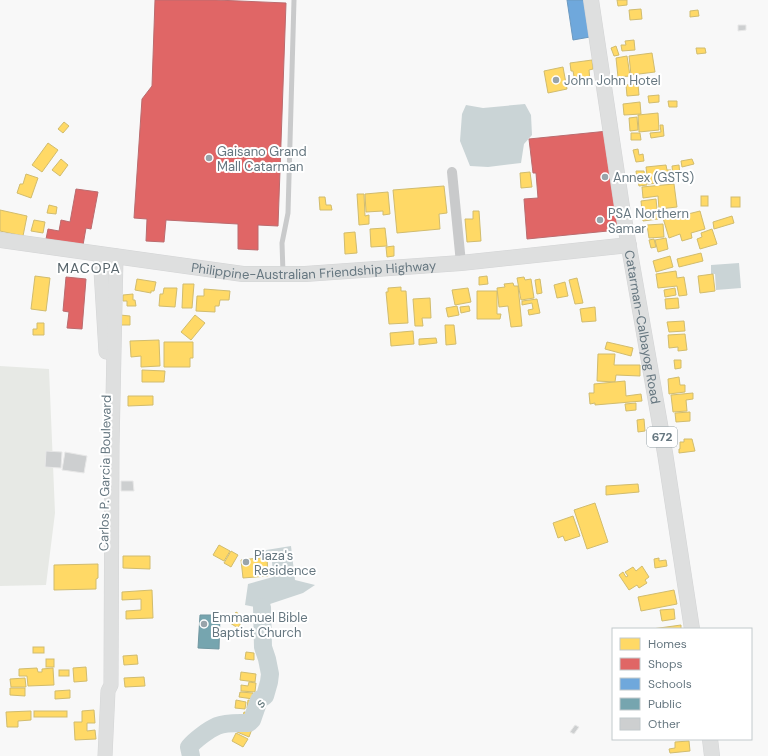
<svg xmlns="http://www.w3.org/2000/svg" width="768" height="756" viewBox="0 0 768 756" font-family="'DM Sans',sans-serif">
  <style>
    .green { fill: #e7e9e5 }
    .water { fill: #cad4d6 }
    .homes { fill: #ffd966; stroke: #d1bc6e }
    .shops { fill: #e06666; stroke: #bb6b6e }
    .schools { fill: #6fa8dc; stroke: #6c99c0 }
    .public { fill: #76a5af; stroke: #7197a1 }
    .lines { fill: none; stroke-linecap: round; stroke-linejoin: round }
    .river { stroke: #cad4d6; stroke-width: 18 }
    .building { fill: #cdcfd0; stroke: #e8e8e8 }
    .secondary-casing { stroke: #d4d5d6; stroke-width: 15 }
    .primary-casing { stroke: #d3d4d5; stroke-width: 16 }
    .lane { stroke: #c9cacb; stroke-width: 5 }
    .street { stroke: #c9cacb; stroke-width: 10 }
    .secondary { stroke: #dedfdf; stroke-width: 14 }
    .primary { stroke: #dedfdf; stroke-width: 15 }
    .poi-dot { fill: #99a4aa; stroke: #fff; stroke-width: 1.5 }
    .labels { text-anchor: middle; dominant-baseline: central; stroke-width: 4; stroke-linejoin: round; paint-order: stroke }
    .shield { fill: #fff; stroke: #94a0a6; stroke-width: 1 }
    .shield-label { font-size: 12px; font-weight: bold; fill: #667780 }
    .poi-label { font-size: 13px; fill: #667780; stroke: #fff; text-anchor: start }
    .street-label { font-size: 13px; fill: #667780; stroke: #fff }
    .neighbourhood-label { font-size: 14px; letter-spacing: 1px; fill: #57646b; stroke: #fff }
    .water-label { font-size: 14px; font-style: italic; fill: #60767a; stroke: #fff }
  </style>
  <rect width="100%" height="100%" fill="#f8f8f8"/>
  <polygon class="green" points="0,366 49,369 55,513 46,585 0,586"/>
  <g class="water">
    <polygon points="525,104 531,115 532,135 524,144 521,163 488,167 470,166 460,141 462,114 466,105 483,108"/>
    <polygon points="739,263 741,288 716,290 715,274 711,274 711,265"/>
    <polygon points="291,546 295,580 315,585 303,593 267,605 263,612 255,607 245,605 248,584 273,577 272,561 260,551"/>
  </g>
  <g class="homes">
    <polygon points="617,0 627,0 627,5 618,6"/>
    <polygon points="641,9 642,19 630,20 629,10"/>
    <polygon points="698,10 699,16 690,17 690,11"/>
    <polygon points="634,40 635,50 622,51 621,45 626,45 625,41"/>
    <polygon points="616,46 619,55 614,56 611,48"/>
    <polygon points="696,48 705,48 706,53 697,54"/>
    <polygon points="652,53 655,72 631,75 629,56"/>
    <polygon points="627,56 630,76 618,77 616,58"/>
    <polygon points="592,60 593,69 589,70 590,80 575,82 573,71 571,71 570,63"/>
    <polygon points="563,67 567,89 548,93 544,71"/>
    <polygon points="638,84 639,95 627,96 626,85"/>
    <polygon points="659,95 659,102 649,103 648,96"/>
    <polygon points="668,101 677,101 677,107 669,107"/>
    <polygon points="640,102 641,114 624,115 623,104"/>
    <polygon points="658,113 659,130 639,132 638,115"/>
    <polygon points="637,117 638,130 630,131 629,118"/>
    <polygon points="64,122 69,126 63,133 58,129"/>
    <polygon points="660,125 663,125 664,136 651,138 650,133 661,132"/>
    <polygon points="631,133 640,133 641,140 631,140"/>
    <polygon points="604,135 608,174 587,176 586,166 536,171 534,142"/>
    <polygon points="48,143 58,150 42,172 32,165"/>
    <polygon points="638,149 639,155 643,154 644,161 636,162 633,150"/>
    <polygon points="61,159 68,165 60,176 52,170"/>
    <polygon points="692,159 694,164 682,167 681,161"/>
    <polygon points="666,165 667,170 671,170 672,182 648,184 646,167"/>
    <polygon points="679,165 680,175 673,176 672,166"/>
    <polygon points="636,171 644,171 645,178 637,179"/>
    <polygon points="530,172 532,187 521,188 520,173"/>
    <polygon points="26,174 38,178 31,198 17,193 20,184 23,184"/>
    <polygon points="586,179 587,191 563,193 562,181"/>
    <polygon points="646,180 647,185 639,186 638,181"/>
    <polygon points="674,184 677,207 659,209 658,196 643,198 642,187"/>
    <polygon points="444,186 447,213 439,214 440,229 397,233 393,190"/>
    <polygon points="388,192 390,214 383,215 383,211 366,212 365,194"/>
    <polygon points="357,194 364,194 365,216 369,215 369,224 359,225"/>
    <rect x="701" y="196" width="7" height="10"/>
    <polygon points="319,197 325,197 326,205 331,205 332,210 320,210"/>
    <rect x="731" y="197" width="9" height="10"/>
    <polygon points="656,199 658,219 643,221 641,201"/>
    <polygon points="49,205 57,207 56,214 47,213"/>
    <polygon points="0,210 27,216 23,236 0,231"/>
    <polygon points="473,211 479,211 481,241 467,242 465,219 473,219"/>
    <polygon points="700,211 705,229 691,233 692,238 682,241 680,234 669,238 663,218 675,214 676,217"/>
    <polygon points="732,216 734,223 714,229 713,222"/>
    <polygon points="34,220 45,222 43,233 31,231"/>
    <polygon points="663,224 664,237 649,238 647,225"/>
    <polygon points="385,228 387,246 371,247 370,229"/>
    <polygon points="712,229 717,244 700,249 697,239 702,237 701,233"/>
    <polygon points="355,232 357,253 345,254 344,233"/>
    <polygon points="666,238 668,249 658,252 655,240"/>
    <polygon points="654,239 656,247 651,248 649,240"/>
    <polygon points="394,246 394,256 387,257 386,247"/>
    <polygon points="701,253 703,261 679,267 677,259"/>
    <polygon points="670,256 673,267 656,272 653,261"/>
    <polygon points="676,271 677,278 684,277 687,295 679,296 677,286 658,288 656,274"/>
    <polygon points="713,274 715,291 700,293 698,276"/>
    <polygon points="35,276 50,278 46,311 31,309"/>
    <polygon points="487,276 488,284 479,285 479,277"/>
    <polygon points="524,277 525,280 531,279 534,298 521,300 517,278"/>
    <polygon points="577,278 583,303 575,304 569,280"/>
    <polygon points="137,279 156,282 154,291 151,291 151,293 135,290"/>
    <polygon points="540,279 542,293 537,294 535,280"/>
    <polygon points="565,282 568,296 557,298 554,285"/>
    <polygon points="513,283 514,286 518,286 522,326 511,327 508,306 499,307 497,288 505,287 504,284"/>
    <polygon points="183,284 194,284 192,308 182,308"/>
    <polygon points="401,287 401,291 406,291 408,323 389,324 386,292 388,292 388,288"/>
    <polygon points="164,288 177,288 175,307 159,306 160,294 163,294"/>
    <polygon points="468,288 471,302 455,305 452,290"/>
    <polygon points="675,288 676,295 665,297 664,290"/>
    <polygon points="204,289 230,291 229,300 220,300 219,306 215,306 215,312 196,311 197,296 204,296"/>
    <polygon points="477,291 497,291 497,314 501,314 500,319 477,319"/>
    <polygon points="133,294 133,300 135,300 136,306 127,306 127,301 123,301 123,295"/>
    <polygon points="430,298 431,318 422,318 423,326 415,326 413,299"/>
    <polygon points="678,298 679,308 666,309 665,299"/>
    <polygon points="537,299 540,313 529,315 528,310 533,309 532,303 522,305 522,301"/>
    <polygon points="457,306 459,315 448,317 446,308"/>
    <polygon points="469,306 470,311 461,313 460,307"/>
    <polygon points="595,307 596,321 582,322 580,309"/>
    <polygon points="120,315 130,316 130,325 119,325"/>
    <polygon points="195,315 205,323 191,340 181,332"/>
    <polygon points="684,321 685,331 669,332 667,322"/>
    <polygon points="37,323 44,323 44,335 33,335 33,329 37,329"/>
    <polygon points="445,325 454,325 456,344 446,345"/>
    <polygon points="413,331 414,344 391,346 390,333"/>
    <polygon points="685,334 687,350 678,351 678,347 669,348 668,335"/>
    <polygon points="436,338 437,343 419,345 419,339"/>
    <polygon points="159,340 160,366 141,367 141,356 131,357 130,341"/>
    <polygon points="164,342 193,342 193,358 190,358 190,367 164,367"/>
    <polygon points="607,342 633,348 631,356 605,349"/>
    <polygon points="598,354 615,354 614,365 640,365 640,376 616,375 615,382 597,381"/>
    <polygon points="674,360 681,360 681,368 675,369"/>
    <polygon points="142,370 165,371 164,382 142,382"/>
    <polygon points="679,377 680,385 685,385 685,392 669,394 668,379"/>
    <polygon points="625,381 626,396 641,394 642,401 595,405 595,403 590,404 589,393 594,393 594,384"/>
    <polygon points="693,393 693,399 686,400 687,411 673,412 671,395"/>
    <polygon points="128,396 153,396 153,405 128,406"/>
    <polygon points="636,403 636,410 626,411 625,404"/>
    <polygon points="690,412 690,421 676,422 675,413"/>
    <polygon points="644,419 645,431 638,432 637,420"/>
    <polygon points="684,439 692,439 695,451 679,453 679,449 680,449 680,442 684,442"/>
    <polygon points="638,484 639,492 606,495 606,486"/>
    <polygon points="595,503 608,542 587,549 574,510"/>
    <polygon points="573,516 580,536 565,541 563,536 558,538 553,523"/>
    <polygon points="219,545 230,551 224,561 213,555"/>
    <polygon points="231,551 238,555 231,567 224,563"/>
    <polygon points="123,556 150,556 150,569 123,568"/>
    <polygon points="267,557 268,576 243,578 241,560"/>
    <polygon points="659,558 659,561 666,560 667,566 655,568 654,559"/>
    <polygon points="98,564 98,578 96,579 96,589 54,590 54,565"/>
    <polygon points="642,566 649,577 645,580 647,583 639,588 637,585 629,590 619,575 623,572 626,577 628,576 625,572 633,567 636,571"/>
    <polygon points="152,590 153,618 126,619 126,611 141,610 141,599 122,600 122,592"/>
    <polygon points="674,590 677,604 641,611 638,597"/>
    <polygon points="674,609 675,619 662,621 660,610"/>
    <polygon points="236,612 244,617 238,628 230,623"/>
    <polygon points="681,625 681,629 652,629"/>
    <rect x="33" y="647" width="11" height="6"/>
    <polygon points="246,652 254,653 254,660 245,659"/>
    <polygon points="137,655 138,664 124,665 123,656"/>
    <rect x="46" y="659" width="8" height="8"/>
    <polygon points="86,667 87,681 74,682 73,668"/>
    <polygon points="37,668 38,672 42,672 42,669 53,668 54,685 28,686 27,676 19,676 19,669"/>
    <rect x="59" y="670" width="10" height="6"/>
    <polygon points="241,672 256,674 255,682 240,680"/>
    <polygon points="144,677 145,686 125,687 124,678"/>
    <polygon points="25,678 26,687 11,687 10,679"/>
    <polygon points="249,682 256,683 255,692 241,691 241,685 248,686"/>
    <polygon points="10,688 25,688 25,696 10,695"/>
    <polygon points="70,690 70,698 55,699 55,691"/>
    <polygon points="240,692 253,693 253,699 239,697"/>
    <polygon points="236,700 246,702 245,709 235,708"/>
    <polygon points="248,700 254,701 253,709 247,708"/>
    <polygon points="94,710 95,723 87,723 87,731 95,730 96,739 75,740 74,722 82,722 82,711"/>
    <polygon points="31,711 31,720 18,721 18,727 7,727 6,712"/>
    <rect x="34" y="711" width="33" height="6"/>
    <polygon points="244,712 249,713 248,722 238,721 239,715 243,716"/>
    <polygon points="240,724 252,729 249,737 237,732"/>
    <polygon points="236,733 248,739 243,747 232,741"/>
    <polygon points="689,741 690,751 670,753 669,749 675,748 675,742"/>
  </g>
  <g class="shops">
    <polygon points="155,0 216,0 286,3 278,226 258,225 258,250 238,249 238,224 166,220 164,242 146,241 147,219 134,218 142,99 152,86"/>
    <polygon points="608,131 618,230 527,239 524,199 538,198 536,173 533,173 529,139"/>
    <polygon points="76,189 98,192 91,229 86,228 83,245 46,239 48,229 59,231 61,220 70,222"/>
    <polygon points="66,277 86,279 82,329 67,328 69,312 63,311"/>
  </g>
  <polygon class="schools" points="567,0 584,0 590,37 573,40"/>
  <polygon class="public" points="200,615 220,615 219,649 198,648"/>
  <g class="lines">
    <path class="river" d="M191,756L189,747C195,740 208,730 217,726C226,722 240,723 249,723L252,720L259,700L265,696L269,682L270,674L267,659L263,647L262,607"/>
  </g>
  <g class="building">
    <polygon points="738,25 746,25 746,30 738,31"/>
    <polygon points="46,451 62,452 61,468 45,467"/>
    <polygon points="65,452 87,456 84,473 62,470"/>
    <polygon points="121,481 133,481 134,491 121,491"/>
    <polygon points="575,725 579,727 574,734 570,732"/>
  </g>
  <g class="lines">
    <defs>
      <g id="secondary">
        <polyline points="100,254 106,352"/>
        <polyline points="105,756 108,691 111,685 112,446 116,256"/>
      </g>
      <g id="primary">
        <path id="s1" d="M591,0L622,207L665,453L692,629"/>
        <path id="s2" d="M0,240L243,274H305L461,263L629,245"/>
        <polyline points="710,739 712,756"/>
      </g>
    </defs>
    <use href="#secondary" class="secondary-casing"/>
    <use href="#primary" class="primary-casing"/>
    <polyline class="lane" points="283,273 282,243 288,213 294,0"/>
    <polyline class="street" points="452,172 461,263"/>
    <use href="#secondary" class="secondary"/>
    <use href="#primary" class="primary"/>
  </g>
  <g class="poi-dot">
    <circle cx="556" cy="80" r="4"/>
    <circle cx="209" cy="158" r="4"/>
    <circle cx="605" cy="177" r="4"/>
    <circle cx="600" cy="220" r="4"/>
    <circle cx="246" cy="562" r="4"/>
    <circle cx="204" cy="624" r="4"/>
  </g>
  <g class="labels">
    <rect class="shield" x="647" y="427" width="30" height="20" rx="3"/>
    <g class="shield-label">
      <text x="662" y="437">672</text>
    </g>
    <g class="poi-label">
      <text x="564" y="80">John John Hotel</text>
      <text x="217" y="151">Gaisano Grand<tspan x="217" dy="15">Mall Catarman</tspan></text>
      <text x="613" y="177">Annex (GSTS)</text>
      <text x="608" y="213">PSA Northern<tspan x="608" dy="15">Samar</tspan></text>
      <text x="254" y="555">Piaza's<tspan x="254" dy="15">Residence</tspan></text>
      <text x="212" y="617">Emmanuel Bible<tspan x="212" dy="15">Baptist Church</tspan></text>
    </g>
    <g class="street-label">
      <text stroke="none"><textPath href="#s2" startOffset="316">Philippine-Australian Friendship Highway</textPath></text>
      <text stroke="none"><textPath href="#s1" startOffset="331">Catarman-Calbayog Road</textPath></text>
      <text transform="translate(105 473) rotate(-89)">Carlos P. Garcia Boulevard</text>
    </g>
    <g class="neighbourhood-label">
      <text x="89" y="268">MACOPA</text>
    </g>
    <g class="water-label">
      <text transform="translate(260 703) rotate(-57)">s</text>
    </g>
  </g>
  <rect x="612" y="628" width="140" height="112" fill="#ffffff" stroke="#c2c9cc"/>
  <rect x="620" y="638" width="20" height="12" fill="#ffd966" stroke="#c2c9cc"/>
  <text x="648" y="648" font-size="12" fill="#667780">Homes</text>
  <rect x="620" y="658" width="20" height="12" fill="#e06666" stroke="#c2c9cc"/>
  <text x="648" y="668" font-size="12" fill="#667780">Shops</text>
  <rect x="620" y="678" width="20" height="12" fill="#6fa8dc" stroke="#c2c9cc"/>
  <text x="648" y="688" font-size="12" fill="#667780">Schools</text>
  <rect x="620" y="698" width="20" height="12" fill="#76a5af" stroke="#c2c9cc"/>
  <text x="648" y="708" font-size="12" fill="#667780">Public</text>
  <rect x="620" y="718" width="20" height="12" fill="#cdcfd0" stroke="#c2c9cc"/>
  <text x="648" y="728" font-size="12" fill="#667780">Other</text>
</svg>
